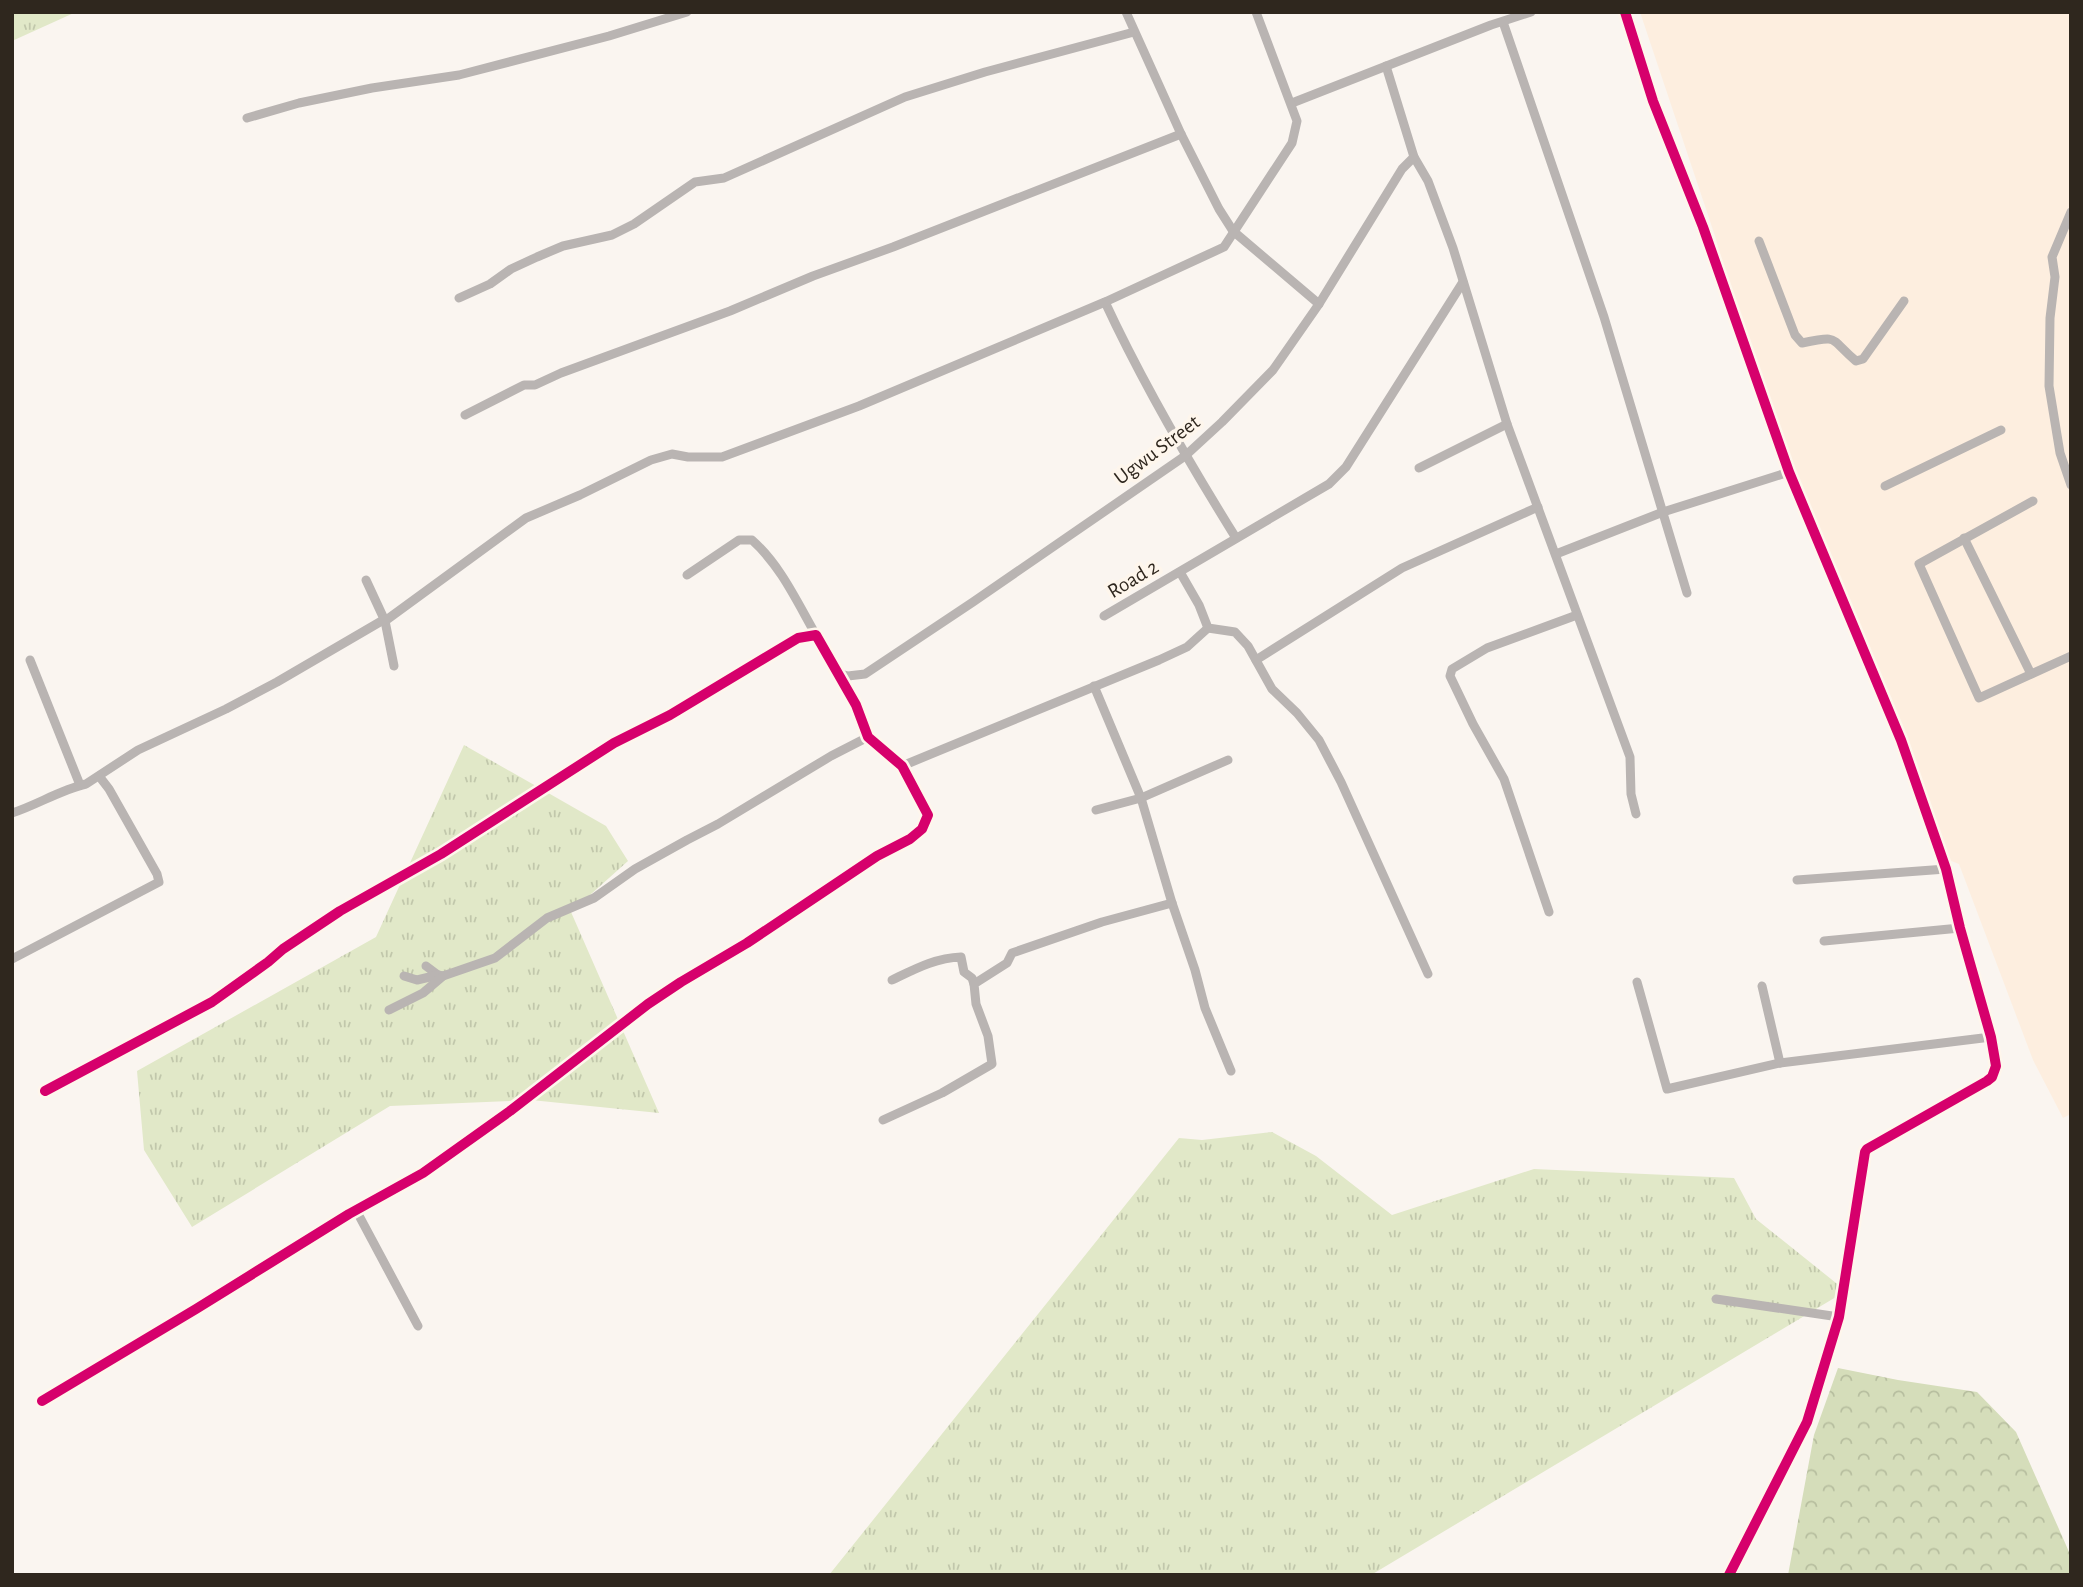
<svg xmlns="http://www.w3.org/2000/svg" width="2083" height="1587" viewBox="0 0 2083 1587" font-family="'Alegreya Sans',sans-serif">
  <style>
    .built { fill: #fdeedf }
    .grass { fill: url(#grass-tufts) }
    .forest { fill: url(#forest-crowns) }
    .lines { fill: none; stroke-linecap: round; stroke-linejoin: round }
    .street { stroke: #b9b4b2; stroke-width: 9 }
    .cycleway-casing { stroke: #fef6ec; stroke-width: 15 }
    .cycleway { stroke: #d6006c; stroke-width: 10 }
    .labels { text-anchor: middle; dominant-baseline: central; stroke-width: 7; stroke-linejoin: round; paint-order: stroke }
    .street-label { font-size: 21px; fill: #2f271e; stroke: #fef6ec }
  </style>
  <defs>
    <pattern id="grass-tufts" width="24" height="20" patternUnits="userSpaceOnUse" patternTransform="scale(1.75)"><rect width="24" height="20" fill="#e1e8c8"/><path d="M3 7l-1-3M5 7V3M7 7l1-3M15 17l-1-3M17 17v-4M19 17l1-3" fill="none" stroke="#c1c7ab"/></pattern>
    <pattern id="forest-crowns" width="20" height="18" patternUnits="userSpaceOnUse" patternTransform="scale(1.75)"><rect width="20" height="18" fill="#d5ddba"/><path d="M2 6a3 3 0 1 1 6 0M12 15a3 3 0 1 1 6 0" fill="none" stroke="#b7be9f"/></pattern>
  </defs>
  <rect width="100%" height="100%" fill="#faf5f0"/>
  <polygon class="built" points="1640,12 2071,12 2071,1114 2063,1118 2033,1060 1959,864 1946,859 1761,405 1715,236"/>
  <g class="grass">
    <polygon points="12,12 76,12 12,41"/>
    <polygon points="464,745 606,826 628,861 571,912 659,1113 531,1100 390,1106 192,1227 144,1150 137,1071 376,937"/>
    <polygon points="1272,1132 1316,1156 1392,1215 1534,1169 1734,1178 1756,1219 1846,1291 1371,1575 829,1575 1179,1138 1202,1140"/>
  </g>
  <polygon class="forest" points="1838,1368 1898,1380 1977,1392 2016,1432 2066,1545 2071,1557 2071,1575 1788,1575 1814,1435"/>
  <g class="lines">
    <g class="street">
      <polyline points="1126,12 1181,134 1219,209 1233,231 1319,304"/>
      <polyline points="1625,12 1653,101 1703,227 1789,472 1901,740 1946,869 1960,928 1991,1037 1996,1066 1992,1077 1987,1081 1867,1149 1865,1152 1839,1317 1807,1422 1729,1575"/>
      <polyline points="1503,22 1604,317 1687,593"/>
      <polyline points="1386,66 1414,157 1428,181 1453,248 1507,424 1630,757 1631,794 1636,814"/>
      <polyline points="1292,103 1491,25 1531,12"/>
      <polyline points="247,118 299,103 372,88 459,75 609,36 687,12"/>
      <polyline points="2071,212 2052,257 2055,277 2050,318 2049,386 2060,453 2071,485"/>
      <path d="M1759,241L1795,335L1802,343C1840,335 1829,338 1856,361L1863,359L1904,301"/>
      <polyline points="459,298 490,284 511,269 537,257 563,246 612,235 634,224 695,182 724,178 905,97 985,72 1134,32"/>
      <path d="M1105,302C1143,384 1188,461 1236,538"/>
      <polyline points="465,415 524,385 535,385 561,373 730,311 813,276 893,247 1181,134"/>
      <polyline points="1419,468 1507,424"/>
      <polyline points="1885,486 2001,430"/>
      <polyline points="2033,501 1919,564 1979,698 2071,656"/>
      <polyline points="1964,538 2031,674"/>
      <polyline points="1556,554 1663,512 1789,472"/>
      <polyline points="1180,572 1199,605 1208,628 1235,632 1248,646 1272,689 1297,713 1319,740 1341,782 1428,974"/>
      <path d="M687,575L739,540H752C781,566 797,602 816,635"/>
      <polyline points="366,580 385,621 394,666"/>
      <polyline points="1104,616 1329,484 1346,467 1463,282"/>
      <polyline points="385,621 526,518 580,495 651,460 672,454 688,457 722,457 859,406 1105,302 1224,247 1292,143 1297,121 1256,12"/>
      <polyline points="30,660 80,785"/>
      <polyline points="1256,660 1402,568 1538,507"/>
      <polyline points="837,673 848,676 865,674 973,602 1185,456 1222,422 1273,370 1319,304 1402,169 1414,157"/>
      <polyline points="1094,686 1141,798 1172,903 1195,970 1205,1008 1231,1071"/>
      <polyline points="902,766 1159,660 1187,647 1208,628"/>
      <polyline points="1096,810 1141,798 1228,760"/>
      <path d="M12,813C37,805 60,790 86,784L138,750L226,709L277,682L385,619"/>
      <polyline points="1797,880 1946,869"/>
      <polyline points="1549,912 1504,779 1473,724 1450,676 1452,669 1487,648 1577,615"/>
      <polyline points="1824,941 1960,928"/>
      <polyline points="12,959 159,882 157,874 109,789 99,776"/>
      <polyline points="426,966 438,975"/>
      <polyline points="404,976 417,980 438,975 443,976"/>
      <path d="M892,980C915,969 935,958 961,957L964,972L972,978L974,984"/>
      <polyline points="1637,982 1667,1089 1780,1063 1991,1037"/>
      <polyline points="1762,986 1780,1063"/>
      <polyline points="389,1010 423,993 443,976 495,958 547,918 594,898 635,869 687,840 718,824 831,756 868,737"/>
      <polyline points="883,1120 942,1093 992,1064 988,1036 976,1004 974,984 1007,963 1012,953 1102,922 1172,903"/>
      <polyline points="356,1210 418,1326"/>
      <polyline points="1716,1299 1839,1317"/>
      <polyline points="42,1401 196,1309 349,1214 423,1173 510,1111 648,1004 681,982 747,943 877,856 910,839 922,829 928,815 902,766 868,737 856,705 816,635 798,638 670,715 614,743 441,854 340,911 283,949 268,962 212,1002 45,1091"/>
    </g>
    <defs>
      <g id="cycleway">
        <polyline points="1625,12 1653,101 1703,227 1789,472 1901,740 1946,869 1960,928 1991,1037 1996,1066 1992,1077 1987,1081 1867,1149 1865,1152 1839,1317 1807,1422 1729,1575"/>
        <polyline points="42,1401 196,1309 349,1214 423,1173 510,1111 648,1004 681,982 747,943 877,856 910,839 922,829 928,815 902,766 868,737 856,705 816,635 798,638 670,715 614,743 441,854 340,911 283,949 268,962 212,1002 45,1091"/>
      </g>
    </defs>
    <use href="#cycleway" class="cycleway-casing"/>
    <use href="#cycleway" class="cycleway"/>
  </g>
  <g class="labels">
    <g class="street-label">
      <text transform="translate(1157 450) rotate(-37)">Ugwu Street</text>
      <text transform="translate(1133 579) rotate(-31)">Road 2</text>
    </g>
  </g>
  <rect width="2083" height="1587" fill="none" stroke="#2f271e" stroke-width="28"/>
</svg>
